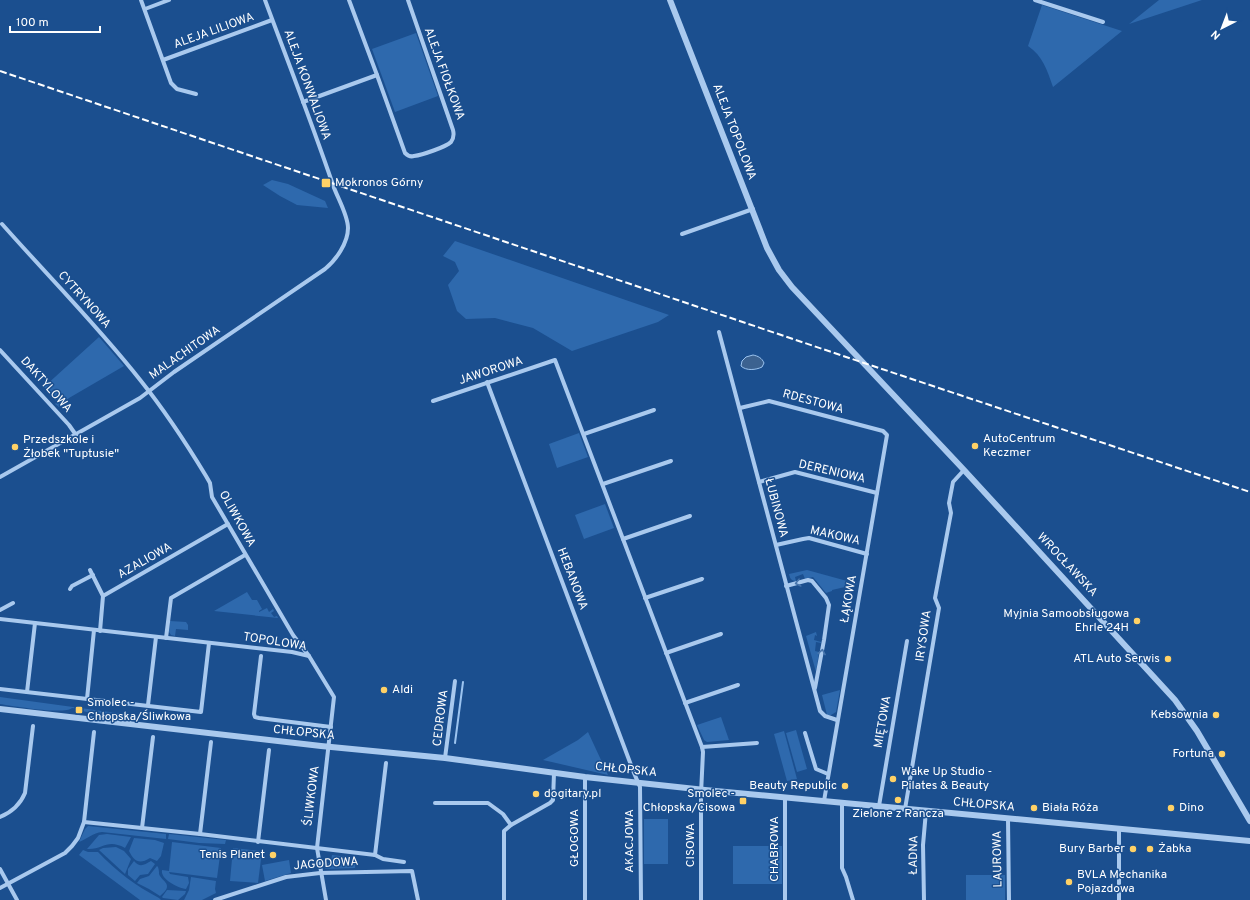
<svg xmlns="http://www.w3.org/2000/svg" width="1250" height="900" viewBox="0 0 1250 900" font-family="Overpass,sans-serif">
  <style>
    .green { fill: #2e69ad }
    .water { fill: #3c6290; stroke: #9cc4f0 }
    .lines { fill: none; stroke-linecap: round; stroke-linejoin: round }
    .stream { stroke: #9cc4f0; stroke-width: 2 }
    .minor { stroke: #a9c9ee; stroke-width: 4 }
    .tertiary { stroke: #a9c9ee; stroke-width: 6 }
    .rail { stroke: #fff; stroke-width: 2; stroke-dasharray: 7 3; stroke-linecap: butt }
    .oneway { stroke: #4674ac }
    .poi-dot { fill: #ffd166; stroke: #1b4f8f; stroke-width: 1.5 }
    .labels { text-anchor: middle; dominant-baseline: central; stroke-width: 3; stroke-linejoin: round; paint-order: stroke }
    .street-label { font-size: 12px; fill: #fff; stroke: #1b4f8f }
    .poi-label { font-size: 12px; fill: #fff; stroke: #1b4f8f; text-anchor: start }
  </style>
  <rect width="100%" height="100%" fill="#1b4f8f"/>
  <g class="green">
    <polygon points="1159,0 1202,0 1129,24"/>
    <path d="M1042,5L1122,31L1053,87C1047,70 1043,56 1028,46Z"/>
    <polygon points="416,33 438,96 395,112 372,49"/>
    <polygon points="272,180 288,184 325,201 328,208 297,205 280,196 263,185"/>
    <polygon points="455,241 669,315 658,322 572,351 533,328 495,318 466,319 457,311 448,285 459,271 455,262 443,256"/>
    <polygon points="99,337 124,366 69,398 59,407 55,404 57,402 44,387"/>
    <polygon points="579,433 588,457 557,468 549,444"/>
    <polygon points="605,504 614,528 584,539 575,515"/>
    <path d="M807,570L858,584L832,590V591L826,593L813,577L805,579L803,574L795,577L796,581C791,581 790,578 789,574Z"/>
    <polygon points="247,592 252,600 257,600 262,609 259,611 259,612 267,608 269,612 273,609 274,611 271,613 274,617 277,616 278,618 214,611"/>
    <polygon points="170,621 186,622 188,625 188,630 176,629 175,636 171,635 169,632"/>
    <polygon points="816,632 817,636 815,635 814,640 821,642 821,643 816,642 815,651 819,652 816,672 806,636"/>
    <polygon points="840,690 836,712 831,715 827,715 822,695"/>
    <path d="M0,697L124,714V719L82,711L80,709L72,708C64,715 13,706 0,704Z"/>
    <polygon points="721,717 729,740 707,742 704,740 697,725"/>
    <polygon points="796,730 807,769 797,772 786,733"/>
    <polygon points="784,731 797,779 787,781 774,734"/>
    <polygon points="588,732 608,775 543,760 578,740"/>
    <rect x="644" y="819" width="24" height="45"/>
    <path d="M88,826L166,834V839L102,832C93,833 87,839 79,842L85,829Z"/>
    <path d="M107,834L131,837L125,848C107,838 103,850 87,849L99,835Z"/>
    <polygon points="169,834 226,840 225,844 199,843 168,839"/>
    <path d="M134,838L155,840L164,843L161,856L157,861L150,858C139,865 134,861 129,851Z"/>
    <path d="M172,842L221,848L217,878L169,872L170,874L188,877L189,883L186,889C178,888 160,879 162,870L169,871Z"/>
    <rect x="733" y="846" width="49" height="38"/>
    <polygon points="116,847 124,851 131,859 125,874 99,850 103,848"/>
    <polygon points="233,848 262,851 258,883 230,881"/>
    <path d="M83,850L88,852H98C116,871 136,886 159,898L161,900H140L79,855Z"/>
    <polygon points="332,855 356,858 355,868 325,869 324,863 331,863"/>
    <polygon points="289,860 291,873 265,881 262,865"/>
    <path d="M134,861C140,868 144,865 151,861L155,864L148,874L140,875L135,881L128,875V869Z"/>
    <path d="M157,866L158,867C159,870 159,872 159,874C162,882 175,884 160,896L149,889L137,883L140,879L149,876Z"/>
    <rect x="966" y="875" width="39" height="25"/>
    <polygon points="191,877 216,881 215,889 216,893 202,900 184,900 189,890"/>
    <polygon points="167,890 186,891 185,894 178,900 163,898 162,897"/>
  </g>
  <path class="water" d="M753,355C758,356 762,358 764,363L762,367C756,370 746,371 741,366L742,361L746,357Z"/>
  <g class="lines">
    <polyline class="stream" points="455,743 463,682"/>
    <g class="minor">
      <polyline points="141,0 171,83 177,89 196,94"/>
      <polyline points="1035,0 1103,22"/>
      <polyline points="145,9 169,0"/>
      <polyline points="163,60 272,20"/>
      <path d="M377,75L405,153C408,156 411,157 414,156C422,155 446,147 451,142C454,138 454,134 453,130L408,0"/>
      <polyline points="303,102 377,75 349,0"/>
      <path d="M2,224C48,276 98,326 141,381C165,411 186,443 206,476L210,483L212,497L293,635L309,656"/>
      <polyline points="682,234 753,209"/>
      <polyline points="719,332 820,711 825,716 837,720"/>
      <polyline points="0,350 69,425 76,435"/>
      <polyline points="487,382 634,773 640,787 641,900"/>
      <polyline points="433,401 555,360 702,747 703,752 701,794 701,900"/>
      <polyline points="740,408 769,401 883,431 887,435 824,801"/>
      <polyline points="584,434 654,410"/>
      <path d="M0,477L140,398L174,372L325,269C336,260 348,243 348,228C348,215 337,197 333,185C312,123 288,62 265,0"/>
      <polyline points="759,482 795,472 877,493"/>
      <polyline points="603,484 671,461"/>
      <polyline points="623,539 690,516"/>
      <polyline points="776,545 803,539 809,538 867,554"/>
      <polyline points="90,570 103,596"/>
      <polyline points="786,586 808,580 812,581 826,598 829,605 824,640 815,688"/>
      <polyline points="70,589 72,586 93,575"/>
      <polyline points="645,598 702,579"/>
      <polyline points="0,610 13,603"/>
      <polyline points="0,619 292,652 309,656 334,697 317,848 326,900"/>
      <polyline points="100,631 103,596 228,524"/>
      <polyline points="166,638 171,598 245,555"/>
      <polyline points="666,653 721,634"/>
      <polyline points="261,656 254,714 255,717 259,718 331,727"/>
      <polyline points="0,689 201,712 209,643"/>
      <polyline points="27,692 35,623"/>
      <polyline points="87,699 94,630"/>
      <polyline points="685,703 738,685"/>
      <polyline points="148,705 156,637"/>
      <polyline points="805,733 816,769 828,774"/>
      <polyline points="702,747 757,743"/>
      <polyline points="445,758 455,681"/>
      <polyline points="585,777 585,900"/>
      <polyline points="435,803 488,803 503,814 511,825"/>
      <polyline points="842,803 842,868 846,877 853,900"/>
      <polyline points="879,806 907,641"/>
      <polyline points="905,809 939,608 935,598 951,513 949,503 953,482 964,470"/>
      <path d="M0,817C12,812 20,805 25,793L33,726"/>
      <polyline points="1008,819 1009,900"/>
      <polyline points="84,822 200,834 375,855 383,859 404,862"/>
      <polyline points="142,828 153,737"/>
      <polyline points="200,834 211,742"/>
      <polyline points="258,842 269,750"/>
      <polyline points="375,855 386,763"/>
      <polyline points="0,869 17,900"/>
      <polyline points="0,888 65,853 72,846 78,838 84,822 94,732"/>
      <polyline points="215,900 286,877 320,873 412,871 418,900"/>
      <polyline points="504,900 504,831 511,825 550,803 553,800 554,773"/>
      <polyline points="785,900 785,798"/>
      <polyline points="924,900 923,845 926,811"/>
      <polyline points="1119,900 1119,829"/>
    </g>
    <g class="tertiary">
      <polyline points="670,0 767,248 779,270 792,287 964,470 1175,700 1197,731 1250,821"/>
      <polyline points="0,709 321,746 445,758 585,777 705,790 1250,841"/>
    </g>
    <polyline class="rail" points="0,71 864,363 1250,492"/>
  </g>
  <defs><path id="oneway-chevron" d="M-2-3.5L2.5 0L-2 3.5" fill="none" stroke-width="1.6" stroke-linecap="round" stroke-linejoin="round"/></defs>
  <g class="oneway">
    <use href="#oneway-chevron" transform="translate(798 583) rotate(166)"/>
    <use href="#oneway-chevron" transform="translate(822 652) rotate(-79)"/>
  </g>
  <g class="poi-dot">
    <rect x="321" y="178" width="10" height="10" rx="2"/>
    <circle cx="975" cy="446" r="4"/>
    <circle cx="15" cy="447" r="4"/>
    <circle cx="1137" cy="621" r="4"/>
    <circle cx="1168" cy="659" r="4"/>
    <circle cx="384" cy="690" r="4"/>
    <rect x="75" y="706" width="8" height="8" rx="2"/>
    <circle cx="1216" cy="715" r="4"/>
    <circle cx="1222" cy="754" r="4"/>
    <circle cx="893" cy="779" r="4"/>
    <circle cx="845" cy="786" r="4"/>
    <circle cx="536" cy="794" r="4"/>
    <circle cx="898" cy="800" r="4"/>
    <rect x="739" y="797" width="8" height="8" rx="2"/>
    <circle cx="1034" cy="808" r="4"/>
    <circle cx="1171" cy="808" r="4"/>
    <circle cx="1133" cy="849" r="4"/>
    <circle cx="1150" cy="849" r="4"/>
    <circle cx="273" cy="855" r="4"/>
    <circle cx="1069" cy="882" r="4"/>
  </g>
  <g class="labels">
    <g class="street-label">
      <text transform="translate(214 31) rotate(-20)">ALEJA LILIOWA</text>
      <text transform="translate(444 74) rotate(70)">ALEJA FIOŁKOWA</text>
      <text transform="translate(307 85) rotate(70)">ALEJA KONWALIOWA</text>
      <text transform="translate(734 132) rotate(69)">ALEJA TOPOLOWA</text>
      <text transform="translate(84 300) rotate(48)">CYTRYNOWA</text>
      <text transform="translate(185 353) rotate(-35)">MALACHITOWA</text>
      <text transform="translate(491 371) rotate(-18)">JAWOROWA</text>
      <text transform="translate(46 385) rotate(48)">DAKTYLOWA</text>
      <text transform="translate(813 402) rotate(15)">RDESTOWA</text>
      <text transform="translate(832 472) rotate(13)">DERENIOWA</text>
      <text transform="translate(776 508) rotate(75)">ŁUBINOWA</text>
      <text transform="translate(237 519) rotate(61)">OLIWKOWA</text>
      <text transform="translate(835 536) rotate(13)">MAKOWA</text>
      <text transform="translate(145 561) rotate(-30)">AZALIOWA</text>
      <text transform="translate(1067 565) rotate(47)">WROCŁAWSKA</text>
      <text transform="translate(572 579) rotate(69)">HEBANOWA</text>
      <text transform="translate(849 599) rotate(-80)">ŁĄKOWA</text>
      <text transform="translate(924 636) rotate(-82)">IRYSOWA</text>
      <text transform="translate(275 642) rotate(9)">TOPOLOWA</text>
      <text transform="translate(441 718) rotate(-83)">CEDROWA</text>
      <text transform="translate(883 722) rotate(-80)">MIĘTOWA</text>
      <text transform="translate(304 733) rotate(6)">CHŁOPSKA</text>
      <text transform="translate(626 770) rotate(6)">CHŁOPSKA</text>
      <text transform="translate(312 796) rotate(-83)">ŚLIWKOWA</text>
      <text transform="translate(984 805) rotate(5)">CHŁOPSKA</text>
      <text transform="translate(575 838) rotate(-90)">GŁOGOWA</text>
      <text transform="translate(630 841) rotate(-90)">AKACJOWA</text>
      <text transform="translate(691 845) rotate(-90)">CISOWA</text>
      <text transform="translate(775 849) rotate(-90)">CHABROWA</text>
      <text transform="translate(914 855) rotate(-89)">ŁADNA</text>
      <text transform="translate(998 859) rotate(-91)">LAUROWA</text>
      <text transform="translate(326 864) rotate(-4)">JAGODOWA</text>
    </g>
    <g class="poi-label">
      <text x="335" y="183">Mokronos Górny</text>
      <text x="983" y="439">AutoCentrum<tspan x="983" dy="14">Keczmer</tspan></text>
      <text x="23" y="440">Przedszkole i<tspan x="23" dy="14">Żłobek "Tuptusie"</tspan></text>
      <text x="1129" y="614" text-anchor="end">Myjnia Samoobsługowa<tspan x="1129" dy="14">Ehrle 24H</tspan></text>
      <text x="1160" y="659" text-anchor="end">ATL Auto Serwis</text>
      <text x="392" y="690">Aldi</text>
      <text x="87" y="703">Smolec -<tspan x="87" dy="14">Chłopska/Śliwkowa</tspan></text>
      <text x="1208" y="715" text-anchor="end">Kebsownia</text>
      <text x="1214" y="754" text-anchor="end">Fortuna</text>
      <text x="901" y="772">Wake Up Studio -<tspan x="901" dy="14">Pilates &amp; Beauty</tspan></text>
      <text x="837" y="786" text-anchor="end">Beauty Republic</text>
      <text x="544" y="794">dogitary.pl</text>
      <text x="735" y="794" text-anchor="end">Smolec -<tspan x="735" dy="14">Chłopska/Cisowa</tspan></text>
      <text x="1042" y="808">Biała Róża</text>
      <text x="1179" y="808">Dino</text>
      <text x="898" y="814" text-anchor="middle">Zielone z Rancza</text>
      <text x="1125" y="849" text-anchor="end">Bury Barber</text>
      <text x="1158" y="849">Żabka</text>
      <text x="265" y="855" text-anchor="end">Tenis Planet</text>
      <text x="1077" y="875">BVLA Mechanika<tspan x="1077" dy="14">Pojazdowa</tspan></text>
    </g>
  </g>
  <g transform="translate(1222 28) rotate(222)" stroke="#1b4f8f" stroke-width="3" paint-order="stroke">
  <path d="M0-3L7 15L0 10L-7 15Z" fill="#ffffff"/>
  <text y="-6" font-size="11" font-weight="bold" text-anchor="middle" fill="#ffffff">N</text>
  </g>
  <path d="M10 26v6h90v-6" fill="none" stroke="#ffffff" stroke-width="2"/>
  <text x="16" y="26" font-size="12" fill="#ffffff" stroke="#1b4f8f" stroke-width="3" paint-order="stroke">100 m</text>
</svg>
